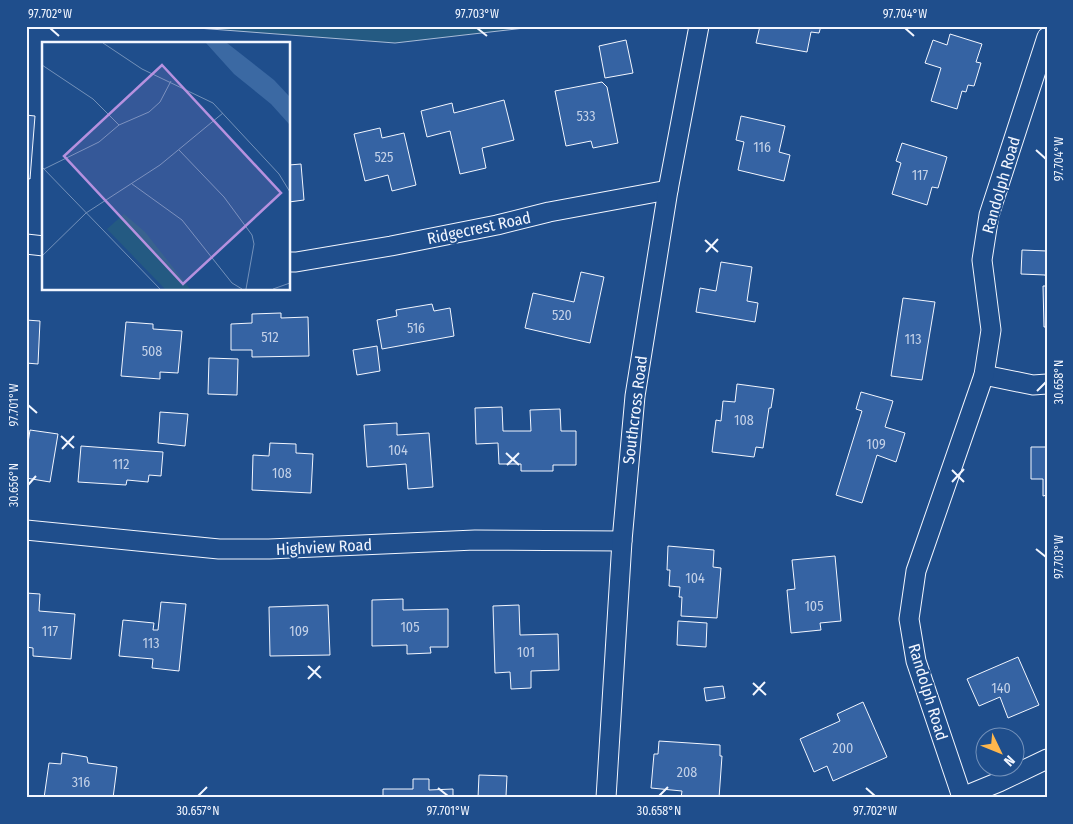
<svg xmlns="http://www.w3.org/2000/svg" width="1073" height="824" viewBox="0 0 1073 824" font-family="'Fira Sans Condensed',sans-serif">
  <style>
    .green { fill: #245a82; stroke: #a8bbd7 }
    .building { fill: #3563a3; stroke: #f2f6ff }
    .lines { fill: none; stroke-linecap: round; stroke-linejoin: round }
    .street-casing { stroke: #f2f6ff; stroke-width: 21 }
    .street { stroke: #1f4e8c; stroke-width: 19 }
    .ticks { fill: none; stroke: #f2f6ff; stroke-width: 2 }
    .labels { text-anchor: middle; dominant-baseline: central; stroke-width: 4; stroke-linejoin: round; paint-order: stroke }
    .number-label { font-size: 14px; fill: #c3d1e8 }
    .street-label { font-size: 16px; fill: #f2f6ff; stroke: #1f4e8c }
    .inset-road { fill: none; stroke: #7391ba; stroke-width: 1 }
    .view { fill: #b691df; fill-opacity: 0.15; stroke: #b691df; stroke-width: 2.5 }
    .inset-edge { fill: none; stroke: #f2f6ff; stroke-width: 2.5 }
    .neatline { fill: none; stroke: #f2f6ff; stroke-width: 2 }
    .ticks-label { font-size: 12px; text-anchor: middle; fill: #f2f6ff }
  </style>
  <rect width="100%" height="100%" fill="#1f4e8c"/>
  <polygon class="green" points="171,26 542,26 395,43"/>
  <g class="building">
    <polygon points="760,26 821,26 819,33 811,32 807,52 756,43"/>
    <polygon points="950,34 982,44 976,62 981,63 974,86 968,85 966,92 962,91 957,109 931,101 941,68 925,63 933,40 947,45"/>
    <polygon points="626,40 633,73 605,78 599,46"/>
    <polygon points="602,82 607,87 618,143 593,148 591,141 566,146 555,91"/>
    <polygon points="504,100 514,140 482,148 486,168 460,174 450,131 427,137 421,111 452,103 454,113"/>
    <polygon points="26,115 35,116 30,179 26,178"/>
    <polygon points="741,116 785,126 779,152 790,155 784,181 738,170 744,142 736,140"/>
    <polygon points="380,128 382,138 404,133 416,185 392,191 388,175 365,181 354,134"/>
    <polygon points="902,143 947,157 938,188 932,187 927,205 892,194 901,163 896,161"/>
    <polygon points="301,164 304,200 289,202 289,165"/>
    <polygon points="1022,250 1047,251 1047,279 1045,275 1021,274"/>
    <polygon points="721,262 752,267 747,301 758,303 755,322 696,312 700,288 716,291"/>
    <polygon points="581,272 604,277 590,343 525,328 533,293 574,302"/>
    <polygon points="1043,286 1047,286 1047,327 1044,327"/>
    <polygon points="903,298 935,302 922,380 891,376"/>
    <polygon points="432,304 434,311 450,308 454,336 382,349 377,320 397,316 396,310"/>
    <polygon points="281,313 281,318 308,317 309,356 252,357 252,350 231,350 231,324 252,323 252,314"/>
    <polygon points="26,320 40,321 38,364 26,363"/>
    <polygon points="126,322 153,324 153,329 182,331 178,373 160,372 160,379 121,376"/>
    <polygon points="377,346 380,371 357,375 353,350"/>
    <polygon points="209,358 238,359 237,395 208,394"/>
    <polygon points="737,384 774,389 771,408 769,408 763,448 756,447 754,457 712,452 716,420 721,421 723,401 735,402"/>
    <polygon points="861,392 893,401 885,427 905,433 896,462 877,455 862,503 836,495 862,411 856,409"/>
    <polygon points="502,407 503,431 531,431 530,410 560,409 561,431 576,431 576,465 553,465 553,471 521,471 521,464 499,464 498,443 476,444 475,408"/>
    <polygon points="160,412 188,414 185,446 158,443"/>
    <polygon points="397,423 397,435 429,433 433,487 408,489 406,464 367,467 364,425"/>
    <polygon points="30,430 58,434 50,482 26,478 26,443 28,443"/>
    <polygon points="270,443 296,444 296,453 313,454 311,493 252,490 253,455 269,456"/>
    <polygon points="81,446 163,452 161,476 149,475 148,482 127,480 126,485 78,482"/>
    <polygon points="1031,447 1047,447 1047,495 1043,496 1043,479 1031,479"/>
    <polygon points="668,546 714,550 713,567 721,568 717,618 681,616 682,597 679,597 680,587 669,586 670,570 667,570"/>
    <polygon points="835,556 841,621 820,623 821,630 791,633 787,590 795,589 792,560"/>
    <polygon points="26,593 40,594 39,611 75,614 71,659 33,656 33,648 26,647"/>
    <polygon points="403,599 403,610 448,609 448,647 430,647 431,653 407,654 407,645 372,646 372,600"/>
    <polygon points="161,602 186,604 179,671 152,668 153,659 119,656 123,620 154,623 153,630 158,630"/>
    <polygon points="328,605 330,655 270,656 269,607"/>
    <polygon points="519,605 520,635 558,634 559,670 531,671 531,688 511,689 510,672 495,673 493,606"/>
    <polygon points="678,621 707,623 706,647 677,645"/>
    <polygon points="1018,657 1039,705 1008,718 1000,697 979,706 967,679"/>
    <polygon points="723,686 725,698 706,701 704,688"/>
    <polygon points="863,702 887,757 833,781 827,766 814,772 800,739 840,721 837,714"/>
    <polygon points="659,741 720,745 720,756 722,756 719,798 681,798 682,791 651,788 654,754 658,754"/>
    <polygon points="62,753 87,757 88,763 117,767 113,798 44,798 49,763 61,764"/>
    <polygon points="479,775 507,776 506,796 538,798 478,798"/>
    <polygon points="413,779 429,779 429,790 453,789 453,798 383,798 383,789 413,789"/>
  </g>
  <g class="lines">
    <defs>
      <g id="street">
        <polyline points="26,244 44,246"/>
        <polyline points="289,262 296,262 391,246 497,225 549,212 668,190"/>
        <polyline points="984,375 1033,385 1047,384"/>
        <polyline points="26,530 219,549 269,549 475,540 622,541"/>
        <polyline points="962,797 916,661 909,619 916,571 984,375 991,330 982,260 989,215 1047,37"/>
        <polyline points="606,798 622,541 635,396 668,190 699,26"/>
        <polyline points="960,798 999,782 1047,759"/>
      </g>
    </defs>
    <use href="#street" class="street-casing"/>
    <use href="#street" class="street"/>
  </g>
  <path class="ticks" d="M50,28L59,36M477,28L487,36M905,28L914,36M1036,150L1046,159M705,240L718,252M706,252L718,239M1037,391L1046,382M28,405L37,413M61,436L74,448M62,449L74,436M506,453L519,465M507,465L519,453M952,470L964,482M952,482L964,469M28,485L36,476M1036,549L1046,557M308,666L321,678M308,679L320,666M753,683L766,695M753,695L765,682M438,788L448,796M866,788L875,796M198,796L207,787M659,796L668,787"/>
  <g class="labels">
    <g class="number-label">
      <text x="586" y="116">533</text>
      <text x="762" y="147">116</text>
      <text x="384" y="157">525</text>
      <text x="920" y="175">117</text>
      <text x="562" y="315">520</text>
      <text x="416" y="328">516</text>
      <text x="270" y="337">512</text>
      <text x="913" y="339">113</text>
      <text x="152" y="351">508</text>
      <text x="744" y="420">108</text>
      <text x="876" y="444">109</text>
      <text x="398" y="450">104</text>
      <text x="121" y="464">112</text>
      <text x="282" y="473">108</text>
      <text x="695" y="578">104</text>
      <text x="814" y="606">105</text>
      <text x="410" y="627">105</text>
      <text x="50" y="631">117</text>
      <text x="299" y="631">109</text>
      <text x="151" y="643">113</text>
      <text x="526" y="652">101</text>
      <text x="1001" y="688">140</text>
      <text x="843" y="748">200</text>
      <text x="687" y="772">208</text>
      <text x="81" y="782">316</text>
    </g>
    <g class="street-label">
      <text transform="translate(1001 185) rotate(-74)">Randolph Road</text>
      <text transform="translate(479 228) rotate(-12)">Ridgecrest Road</text>
      <text transform="translate(635 410) rotate(-83)">Southcross Road</text>
      <text transform="translate(324 547) rotate(-3)">Highview Road</text>
      <text transform="translate(928 692) rotate(73)">Randolph Road</text>
    </g>
  </g>
  <g transform="translate(42 42)">
    <rect width="248" height="248" fill="#1f4e8c"/>
    <path d="M82,172L103,190L148,247H123L65,187Z" fill="#245a82"/>
    <path d="M164,1H185L232,38L247,54V82L229,62L192,32Z" fill="#3b69a3"/>
    <path class="inset-road" d="M61,1L100,27L171,61L237,132L248,150M0,23L51,57L77,83M137,108L182,155L210,193L212,202L204,247M0,125L118,247M2,127L57,100L77,83L107,70L118,60L129,39M90,142L140,178L190,241L200,247M0,214L44,171L118,123L181,71M231,247L248,241"/>
    <path class="view" d="M120,23L239,151L141,242L22,114Z"/>
    <rect width="248" height="248" class="inset-edge"/>
  </g>
  <rect width="1073" height="824" fill="none" stroke="#1f4e8c" stroke-width="55"/>
  <g transform="translate(1000 752) rotate(133)"><circle r="24" fill="#1f4e8c" stroke="#7391ba"/>
  <path d="M0-4L9 19L0 12L-9 19Z" fill="#ffb74d"/>
  <text y="-8" font-size="14" font-weight="bold" text-anchor="middle" fill="#f2f6ff">N</text>
  </g>
  <rect x="28" y="28" width="1018" height="768" class="neatline"/>
  <g class="ticks-label">
    <text x="50" y="18">97.702°W</text>
    <text x="477" y="18">97.703°W</text>
    <text x="905" y="18">97.704°W</text>
    <text transform="translate(1059 159) rotate(-90)" y="4">97.704°W</text>
    <text transform="translate(1059 382) rotate(-90)" y="4">30.658°N</text>
    <text transform="translate(14 405) rotate(-90)" y="4">97.701°W</text>
    <text transform="translate(14 485) rotate(-90)" y="4">30.656°N</text>
    <text transform="translate(1059 557) rotate(-90)" y="4">97.703°W</text>
    <text x="198" y="815">30.657°N</text>
    <text x="448" y="815">97.701°W</text>
    <text x="659" y="815">30.658°N</text>
    <text x="875" y="815">97.702°W</text>
  </g>
</svg>
